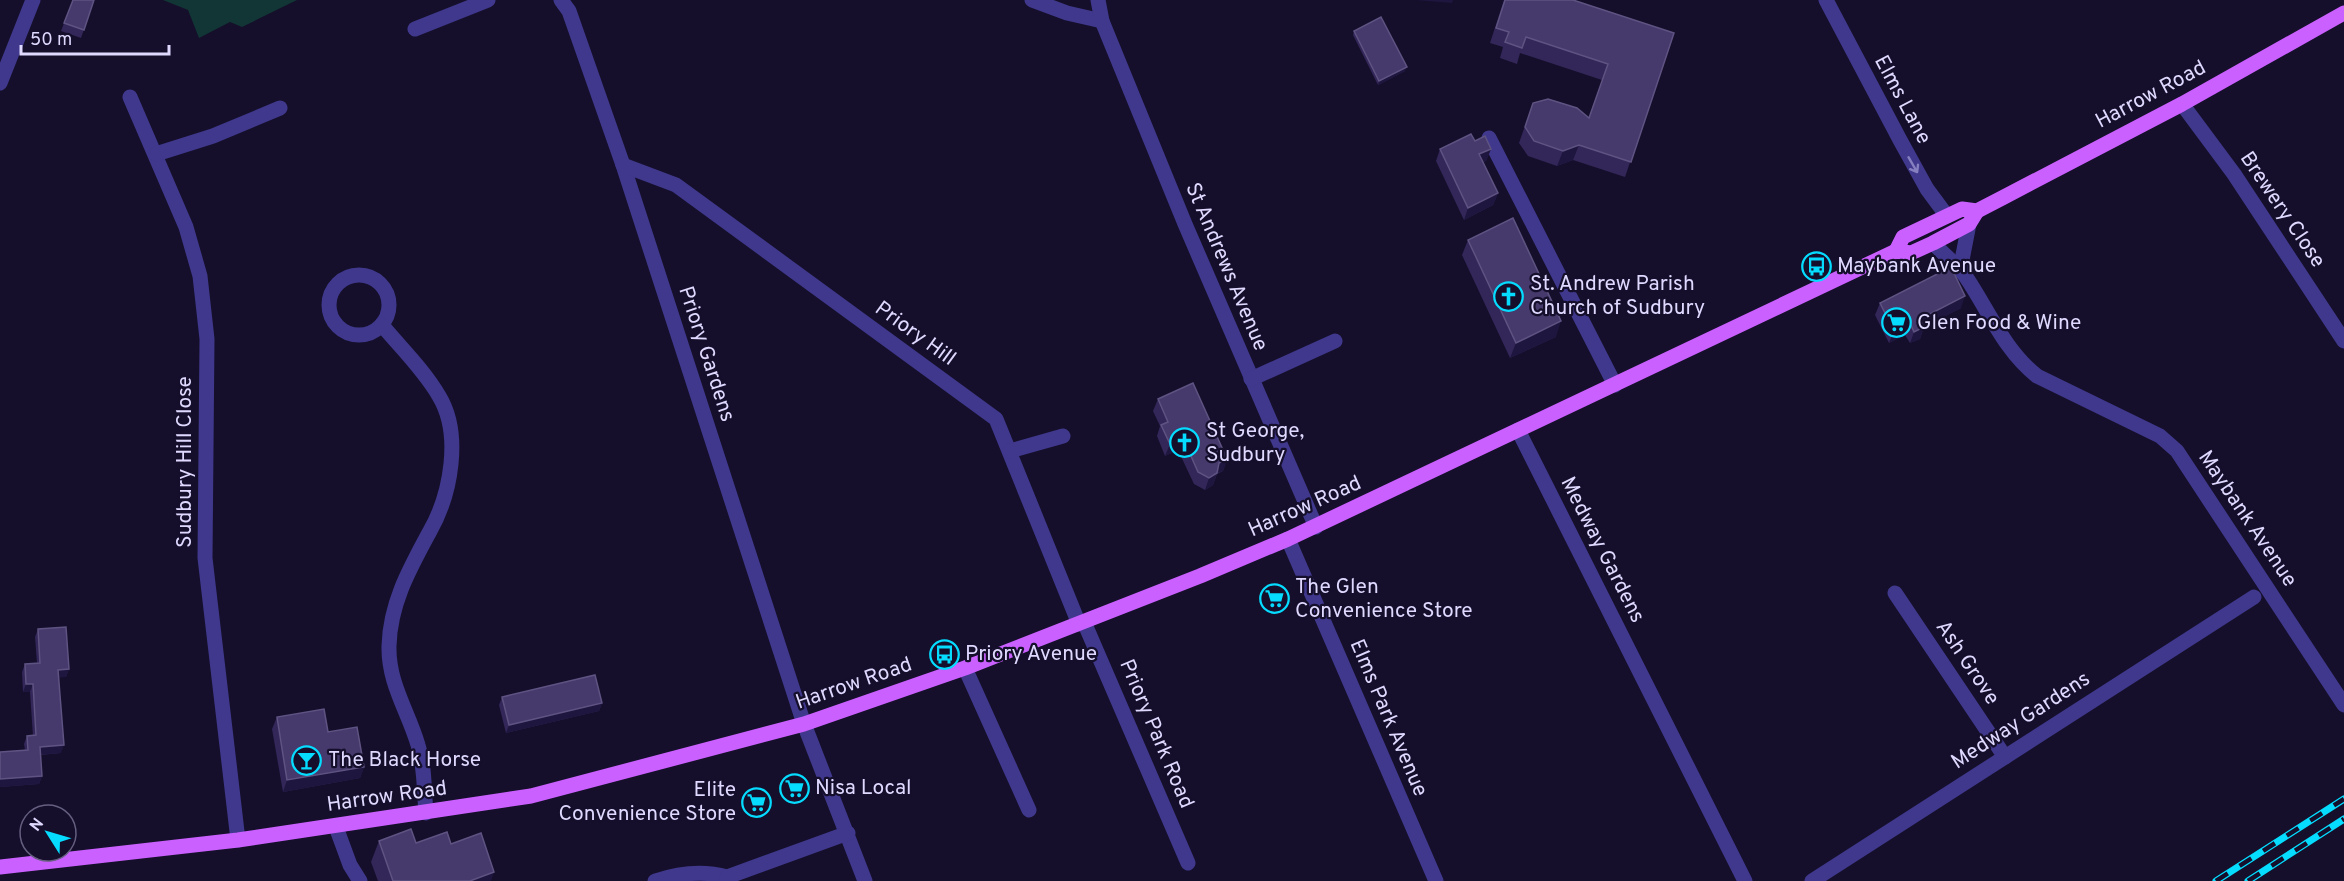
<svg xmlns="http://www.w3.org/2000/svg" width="2344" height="881" viewBox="0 0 2344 881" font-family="Overpass,sans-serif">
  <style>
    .green { fill: #123535 }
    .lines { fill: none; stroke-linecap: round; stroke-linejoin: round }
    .pedestrian { stroke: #3f388c; stroke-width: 15 }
    .minor { stroke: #3f388c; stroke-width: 15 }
    .tertiary { stroke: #3f388c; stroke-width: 15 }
    .primary { stroke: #ca60ff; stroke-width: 15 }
    .rail-casing { stroke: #05dcff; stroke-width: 7 }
    .rail { stroke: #150f2b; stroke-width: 4.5; stroke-dasharray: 14; stroke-linecap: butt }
    .wall { fill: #332759 }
    .shaded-wall { fill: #1f163f }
    .building { fill: #453a6b; stroke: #5e5382; stroke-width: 1.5 }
    .oneway { stroke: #8780c0 }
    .labels { text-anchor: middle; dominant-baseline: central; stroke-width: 4.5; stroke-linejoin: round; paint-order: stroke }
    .street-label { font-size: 21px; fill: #dfd9ff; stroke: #150f2b }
    .poi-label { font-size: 21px; fill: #dfd9ff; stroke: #150f2b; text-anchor: start }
  </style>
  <rect width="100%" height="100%" fill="#150f2b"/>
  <polygon class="green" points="163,0 297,0 242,27 230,22 199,38 188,10"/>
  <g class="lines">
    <polyline class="pedestrian" points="1965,274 1962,260 1969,224"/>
    <g class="minor">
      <polyline points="561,0 569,11 623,165 804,724 865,881"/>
      <polyline points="1032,0 1067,13 1102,21"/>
      <polyline points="1098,0 1102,21 1185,224 1316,527"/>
      <polyline points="415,29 488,0"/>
      <polyline points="0,83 33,0"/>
      <polyline points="130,97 186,227 200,276 207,339 205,558 238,840"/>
      <polyline points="2182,104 2234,174 2344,341"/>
      <polyline points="1489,138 1615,385"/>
      <polyline points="156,154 213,136 280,108"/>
      <polyline points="623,165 676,185 996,419 1079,624"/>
      <circle cx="359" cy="305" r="30"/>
      <path d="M382,325C401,348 424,370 439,396C462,434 451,494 430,531C410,568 390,603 389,646C388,683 408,711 418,745C425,766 424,792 426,813"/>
      <polyline points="1251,379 1335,341"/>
      <polyline points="1518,430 1745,881"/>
      <polyline points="1010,451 1063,436"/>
      <polyline points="1288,539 1436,881"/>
      <polyline points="1895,593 2005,757"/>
      <polyline points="1084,622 1188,863"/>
      <polyline points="965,668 1029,810"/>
      <polyline points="336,827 350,865 360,881"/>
      <path d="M655,881C679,873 703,870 727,877"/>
      <polyline points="729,881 727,877 848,833"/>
      <polyline points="1812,881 2254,597"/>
    </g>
    <g class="tertiary">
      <polyline points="1826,0 1900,140 1927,189 1947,216"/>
      <path d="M1933,243C1943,254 1958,265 1966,277C1989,311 2004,350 2037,376L2160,436L2177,451L2344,705"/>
    </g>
    <g class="primary">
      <polyline points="1896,251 1903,237 1962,209 1977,211 2004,197 2182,104 2344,13"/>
      <polyline points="0,867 238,840 531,796 804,724 965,668 1200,576 1288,539 1896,251 1911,253 1933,243 1969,224 1977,211"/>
    </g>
    <defs>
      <g id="rail">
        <polyline points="2216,881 2344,799"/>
        <polyline points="2248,881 2344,819"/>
      </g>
    </defs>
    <use href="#rail" class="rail-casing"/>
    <use href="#rail" class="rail"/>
  </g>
  <g class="wall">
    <polygon points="73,0 94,0 81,38 61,31"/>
    <polygon points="1504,0 1573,0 1674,33 1625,177 1573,160 1557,166 1528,156 1519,143 1533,103 1589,118 1602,80 1520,53 1517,64 1500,58 1503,47 1490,43"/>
    <polygon points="1354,31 1405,71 1378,85 1353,35"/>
    <polygon points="1475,141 1491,149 1486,161 1483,162 1498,193 1493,205 1464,220 1436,161 1440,149"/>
    <polygon points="1468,240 1556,337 1510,358 1462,255"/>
    <polygon points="1880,303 1961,308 1924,327 1920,339 1910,343 1905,335 1889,343 1875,315"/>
    <polygon points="1158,399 1227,459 1223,471 1217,474 1213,485 1205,490 1194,484 1178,450 1165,456 1157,436 1160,426 1153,411"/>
    <polygon points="38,629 69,669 66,677 59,677 61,753 40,755 42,776 39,784 0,787 0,752 25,750 24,744 27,736 33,736 30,692 23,692 22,672 25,664 37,663 35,637"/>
    <polygon points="502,697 602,703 599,711 506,733 499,705"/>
    <polygon points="277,717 328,732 364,767 360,778 283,792 272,729"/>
    <polygon points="379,841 416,843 451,844 491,881 378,881 371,862"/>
  </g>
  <g class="shaded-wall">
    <polygon points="1416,0 1453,0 1452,3"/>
    <polygon points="1407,67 1405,71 1378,85 1379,81"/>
    <polygon points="1579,145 1573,160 1557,166 1563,151"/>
    <polygon points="1491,149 1486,161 1475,166 1479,154"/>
    <polygon points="1498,193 1493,205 1464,220 1468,208"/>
    <polygon points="1965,296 1961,308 1918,330 1924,327 1920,339 1910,343 1914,332 1920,319"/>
    <polygon points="1561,321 1556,337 1510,358 1516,343"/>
    <polygon points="1910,323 1905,335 1889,343 1894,331"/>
    <polygon points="1183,438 1178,450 1165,456 1170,444"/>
    <polygon points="1227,459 1223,471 1217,473 1213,485 1205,490 1209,478 1219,463"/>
    <polygon points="69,669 66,677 55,678 58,670"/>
    <polygon points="26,684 33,684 30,692 23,692"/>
    <polygon points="602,703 599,711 506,733 509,725"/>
    <polygon points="64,745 61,753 37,755 40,747"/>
    <polygon points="364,767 360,778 283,792 287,780"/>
    <polygon points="42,776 39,784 0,787 0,779"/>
    <polygon points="494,872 491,881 470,881"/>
  </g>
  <g class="building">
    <polygon points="73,0 94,0 84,30 64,23"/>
    <polygon points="1505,0 1573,0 1674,33 1631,162 1579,145 1563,151 1534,141 1525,127 1533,103 1548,99 1577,108 1589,118 1608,64 1526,37 1522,48 1505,42 1509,32 1496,28"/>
    <polygon points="1381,17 1407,67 1379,81 1354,31"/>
    <polygon points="1471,134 1475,141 1485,136 1491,149 1479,154 1498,193 1468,208 1440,149"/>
    <polygon points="1513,218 1561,321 1516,343 1468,240"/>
    <polygon points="1951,267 1965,296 1920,319 1924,327 1914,332 1910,323 1894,331 1880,303"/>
    <polygon points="1193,383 1227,459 1219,463 1217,473 1209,478 1198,472 1183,438 1170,444 1161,425 1168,422 1158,399"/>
    <polygon points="66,627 69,669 58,670 64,745 40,747 42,776 0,779 0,752 28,750 27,736 36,735 33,684 26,684 25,664 40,663 38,629"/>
    <polygon points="595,675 602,703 509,725 502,697"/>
    <polygon points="324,709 328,732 357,727 364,767 287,780 277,717"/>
    <polygon points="411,829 416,843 447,832 451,844 481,833 494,872 470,881 393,881 379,841"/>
  </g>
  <defs><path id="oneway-shaft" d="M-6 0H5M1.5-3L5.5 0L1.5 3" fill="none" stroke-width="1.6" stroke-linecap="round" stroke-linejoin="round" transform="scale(1.5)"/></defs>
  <use class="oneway" href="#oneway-shaft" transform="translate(1913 165) rotate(60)"/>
  <defs>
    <symbol id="bus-ring" viewBox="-11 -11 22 22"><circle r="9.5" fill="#150f2b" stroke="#05dcff" stroke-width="1.5"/><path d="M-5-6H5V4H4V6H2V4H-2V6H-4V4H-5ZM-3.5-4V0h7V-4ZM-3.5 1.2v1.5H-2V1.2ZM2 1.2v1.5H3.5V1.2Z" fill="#05dcff"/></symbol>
    <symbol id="church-ring" viewBox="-11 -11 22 22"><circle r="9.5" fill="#150f2b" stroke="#05dcff" stroke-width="1.5"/><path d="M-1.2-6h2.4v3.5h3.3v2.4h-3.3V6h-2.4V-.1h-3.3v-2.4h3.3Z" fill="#05dcff"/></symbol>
    <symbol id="supermarket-ring" viewBox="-11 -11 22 22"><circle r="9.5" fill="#150f2b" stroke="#05dcff" stroke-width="1.5"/><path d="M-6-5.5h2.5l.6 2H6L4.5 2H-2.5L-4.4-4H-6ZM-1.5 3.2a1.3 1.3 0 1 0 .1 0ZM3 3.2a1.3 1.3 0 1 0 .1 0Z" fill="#05dcff"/></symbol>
    <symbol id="bar-ring" viewBox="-11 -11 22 22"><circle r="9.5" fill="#150f2b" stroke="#05dcff" stroke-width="1.5"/><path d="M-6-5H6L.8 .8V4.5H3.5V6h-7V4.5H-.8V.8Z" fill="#05dcff"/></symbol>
  </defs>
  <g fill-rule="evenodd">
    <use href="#bus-ring" x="1800" y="250" width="33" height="33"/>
    <use href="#church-ring" x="1492" y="280" width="33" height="33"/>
    <use href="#supermarket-ring" x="1880" y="306" width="33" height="33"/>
    <use href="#church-ring" x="1168" y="426" width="33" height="33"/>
    <use href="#supermarket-ring" x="1258" y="582" width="33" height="33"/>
    <use href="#bus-ring" x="928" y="638" width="33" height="33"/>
    <use href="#bar-ring" x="290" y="744" width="33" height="33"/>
    <use href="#supermarket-ring" x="778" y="772" width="33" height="33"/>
    <use href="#supermarket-ring" x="740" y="786" width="33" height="33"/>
  </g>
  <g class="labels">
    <g class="street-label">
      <text transform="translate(2151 95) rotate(-28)">Harrow Road</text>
      <text transform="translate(1902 100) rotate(62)">Elms Lane</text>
      <text transform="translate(2282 210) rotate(56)">Brewery Close</text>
      <text transform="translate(1226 267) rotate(67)">St Andrews Avenue</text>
      <text transform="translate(915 334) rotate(36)">Priory Hill</text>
      <text transform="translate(706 354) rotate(72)">Priory Gardens</text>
      <text transform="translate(185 462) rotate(-90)">Sudbury Hill Close</text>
      <text transform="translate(1305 507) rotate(-24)">Harrow Road</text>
      <text transform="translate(2247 519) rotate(56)">Maybank Avenue</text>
      <text transform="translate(1602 550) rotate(63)">Medway Gardens</text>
      <text transform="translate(1967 663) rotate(56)">Ash Grove</text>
      <text transform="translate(854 684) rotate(-19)">Harrow Road</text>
      <text transform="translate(1388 718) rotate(67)">Elms Park Avenue</text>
      <text transform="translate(2021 721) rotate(-33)">Medway Gardens</text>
      <text transform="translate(1156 734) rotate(67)">Priory Park Road</text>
      <text transform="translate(387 797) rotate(-8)">Harrow Road</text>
    </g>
    <g class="poi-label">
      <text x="1837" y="266">Maybank Avenue</text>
      <text x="1530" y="284">St. Andrew Parish<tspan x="1530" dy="24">Church of Sudbury</tspan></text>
      <text x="1917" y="323">Glen Food &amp; Wine</text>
      <text x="1206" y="431">St George,<tspan x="1206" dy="24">Sudbury</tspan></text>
      <text x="1295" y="587">The Glen<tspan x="1295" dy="24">Convenience Store</tspan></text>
      <text x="965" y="654">Priory Avenue</text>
      <text x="328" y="760">The Black Horse</text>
      <text x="815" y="788">Nisa Local</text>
      <text x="736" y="790" text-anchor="end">Elite<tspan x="736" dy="24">Convenience Store</tspan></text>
    </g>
  </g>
  <g transform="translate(48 833) rotate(307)"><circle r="28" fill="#150f2b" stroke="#666080" stroke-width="1.5"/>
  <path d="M0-4.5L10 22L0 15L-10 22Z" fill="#05dcff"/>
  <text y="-9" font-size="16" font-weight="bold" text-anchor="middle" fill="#dfd9ff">N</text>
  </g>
  <path d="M21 45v9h148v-9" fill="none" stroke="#dfd9ff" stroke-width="3"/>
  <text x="30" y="45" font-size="18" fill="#dfd9ff" stroke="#150f2b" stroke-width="4.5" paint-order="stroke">50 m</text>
</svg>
